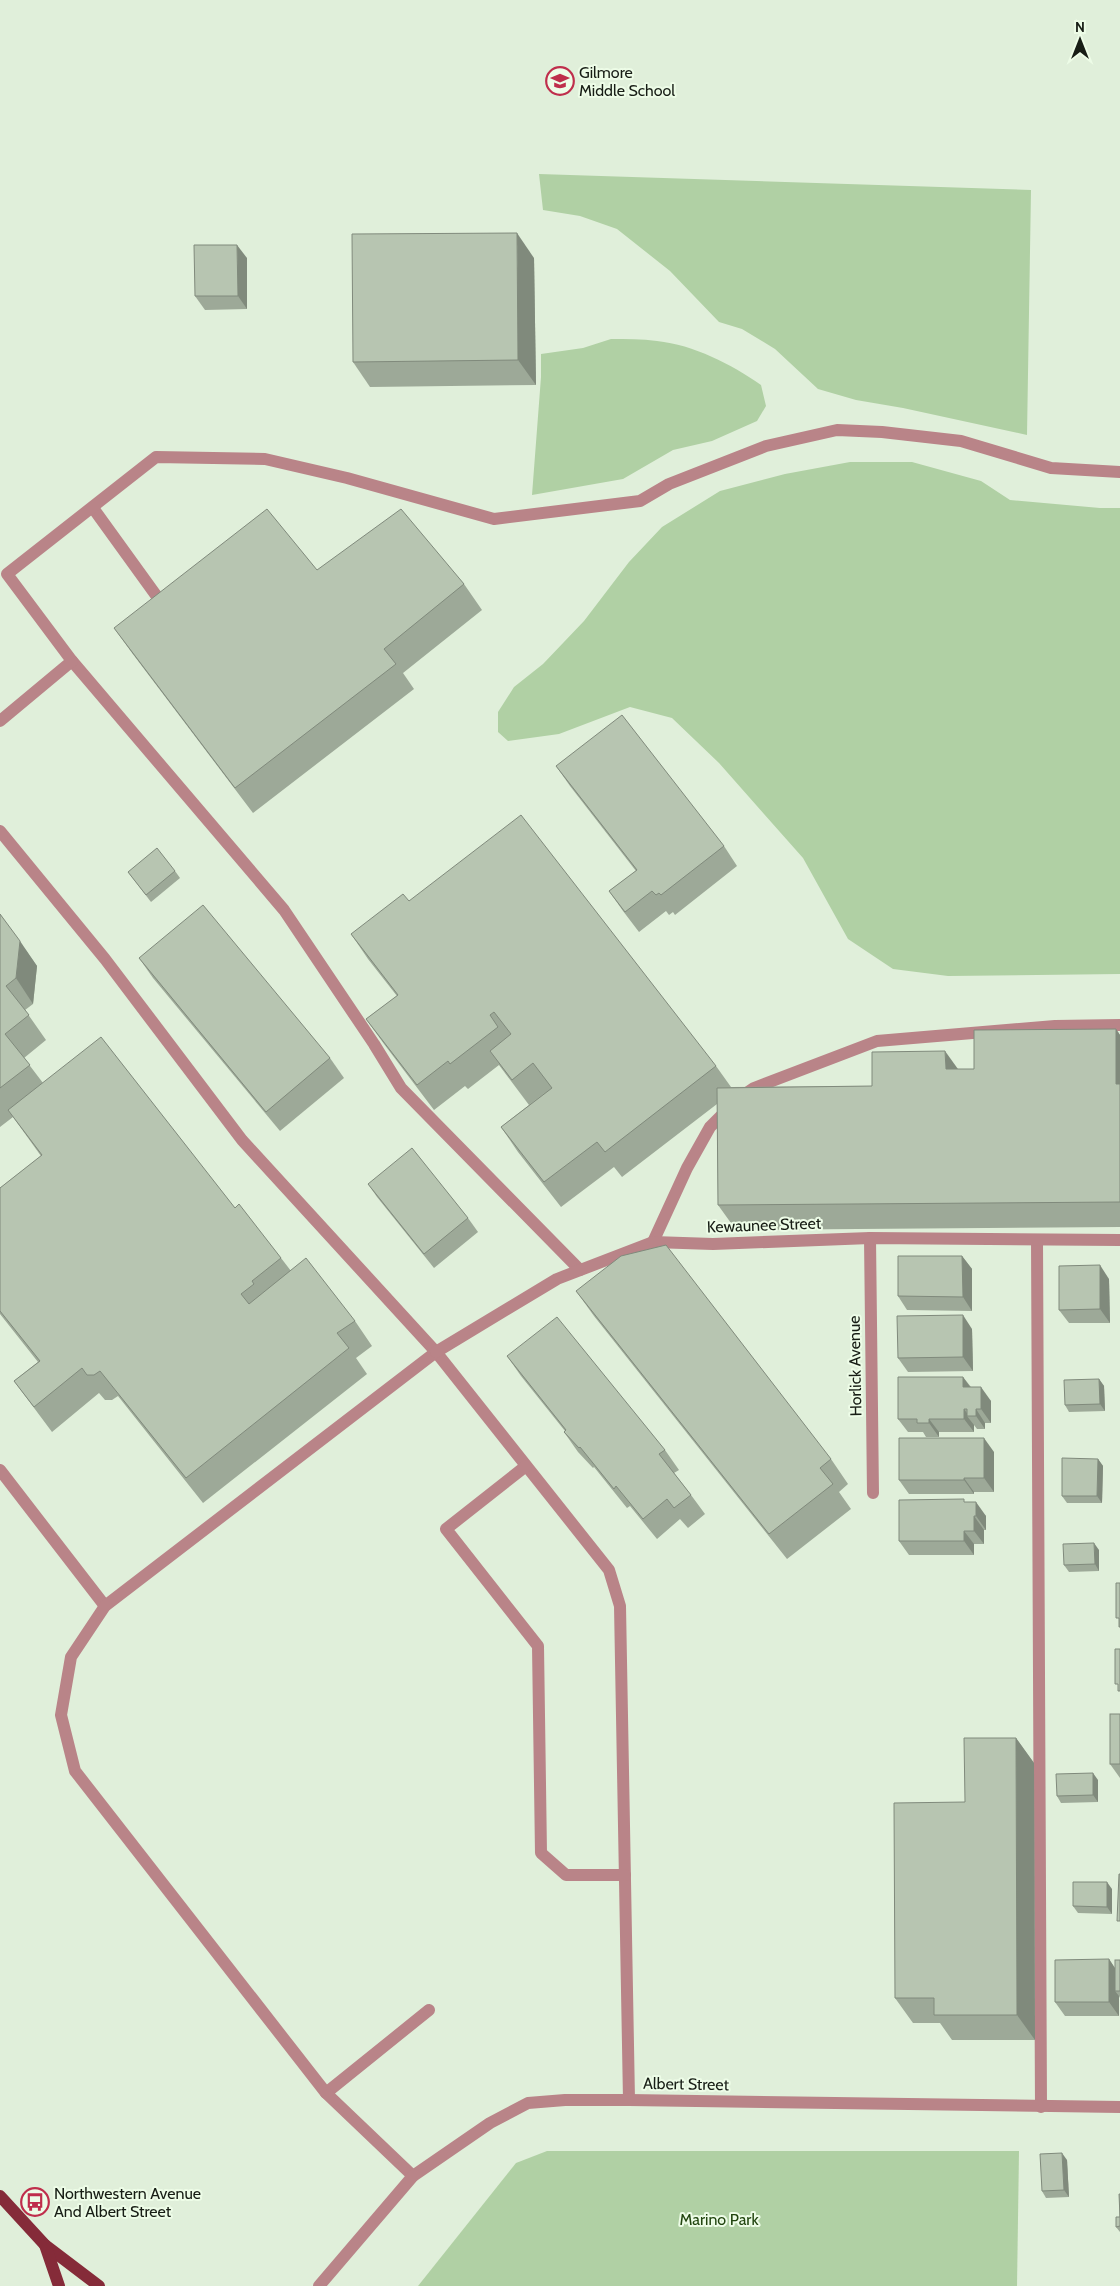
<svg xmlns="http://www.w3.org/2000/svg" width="1120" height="2286" viewBox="0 0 1120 2286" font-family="Cabin,sans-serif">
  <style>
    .green { fill: #b0d0a4 }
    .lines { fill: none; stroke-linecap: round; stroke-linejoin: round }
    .lane { stroke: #b98488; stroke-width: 12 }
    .street { stroke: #b98488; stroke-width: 12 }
    .primary { stroke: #852b39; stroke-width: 12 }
    .wall { fill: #9da998 }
    .shaded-wall { fill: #808a7c }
    .building { fill: #b7c5b1; stroke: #808a7c }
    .labels { text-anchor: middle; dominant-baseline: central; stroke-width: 4; stroke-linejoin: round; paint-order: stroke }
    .poi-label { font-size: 16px; fill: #171d15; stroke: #edfce7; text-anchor: start }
    .street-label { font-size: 16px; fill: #171d15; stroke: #edfce7 }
    .park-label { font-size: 16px; fill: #21450f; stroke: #edfce7 }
  </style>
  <rect width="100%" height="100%" fill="#e0efda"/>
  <g class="green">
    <polygon points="539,174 1031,190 1027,435 903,408 856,400 818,389 775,349 742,329 719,322 670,271 617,229 580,216 543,210"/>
    <path d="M611,339C626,339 642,339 657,341C694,345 731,364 761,385L766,406L757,421L712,441L673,450L623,479L532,495L541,377V354L583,348Z"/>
    <polygon points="850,462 912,462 981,481 1010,500 1100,508 1120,508 1120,974 948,976 893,969 848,939 803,858 719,763 672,718 630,707 559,734 508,741 498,732 498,712 514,687 543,664 584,621 629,562 662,527 720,491 785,474"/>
    <polygon points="547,2151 1019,2151 1017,2286 418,2286 516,2163"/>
  </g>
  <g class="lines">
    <g class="lane">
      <polyline points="93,508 158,598"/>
      <polyline points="72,661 284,910 374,1044 401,1088 580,1270"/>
      <polyline points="0,721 72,661 7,574 156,457 265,459 347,478 494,519 640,501 669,484 766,446 837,430 882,432 961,441 1051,468 1120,472"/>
      <polyline points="0,831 105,959 242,1140 436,1352 609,1570 620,1606 629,2100"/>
      <polyline points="1037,1240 1041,2107"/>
      <polyline points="653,1242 687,1168 710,1127 738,1099 754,1088 877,1041 1055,1026 1120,1025"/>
      <polyline points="526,1466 446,1529 538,1646 541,1853 566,1875 625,1875"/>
      <polyline points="0,1470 105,1606"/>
      <polyline points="326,2093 429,2010"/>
      <polyline points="413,2176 326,2093 75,1771 61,1715 71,1657 105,1606 436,1352"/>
    </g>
    <g class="street">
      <polyline points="870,1238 873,1493"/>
      <polyline points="436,1352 557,1279 653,1242 713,1244 870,1238 1120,1240"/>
      <polyline points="319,2286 413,2176 490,2123 528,2103 565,2100 629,2100 1120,2107"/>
    </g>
    <g class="primary">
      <polyline points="0,2196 45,2245 99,2286"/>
      <polyline points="45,2245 59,2286"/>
    </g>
  </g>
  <g class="wall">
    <polygon points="247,258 247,309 205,310 195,296"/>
    <polygon points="534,258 536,385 370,387 353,362"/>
    <polygon points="317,570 464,584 482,610 403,673 414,689 253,813 132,653 114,628"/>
    <polygon points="556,766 724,846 737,866 675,915 673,912 669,915 666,911 639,932 623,911 609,891 636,871 570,786"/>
    <polygon points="175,871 180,878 151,902 128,872"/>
    <polygon points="409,901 716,1066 731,1087 872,1086 958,1069 974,1069 1116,1029 1120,1035 1120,1227 736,1230 718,1205 717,1104 622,1177 614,1167 561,1207 518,1152 501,1127 551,1088 529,1105 499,1065 468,1089 465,1086 434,1110 384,1044 366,1019 397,996 368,959 351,934"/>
    <polygon points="0,914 37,966 33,1004 25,1010 46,1040 24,1058 43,1083 235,1208 281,1258 291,1271 355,1321 372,1346 356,1358 367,1374 203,1503 118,1396 112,1400 105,1400 99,1393 52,1432 14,1381 38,1362 0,1314 0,1188 41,1156 13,1117 0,1127"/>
    <polygon points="139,958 330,1058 344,1078 280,1131 153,978"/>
    <polygon points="368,1184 468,1218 478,1232 434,1268 377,1197"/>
    <polygon points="962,1256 972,1269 972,1311 907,1310 898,1296"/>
    <polygon points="1109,1279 1110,1323 1069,1323 1059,1310"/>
    <polygon points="576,1291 831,1459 848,1484 839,1492 851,1509 787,1559 594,1316"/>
    <polygon points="972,1329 973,1371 908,1372 898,1358"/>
    <polygon points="507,1356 665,1450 679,1470 674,1473 691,1495 705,1514 688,1528 680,1519 657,1539 630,1506 627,1508 594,1467 593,1468 578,1452 564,1432 565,1431 521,1376"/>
    <polygon points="963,1377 971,1387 991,1401 991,1423 985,1423 985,1429 977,1429 974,1425 974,1432 939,1432 939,1437 926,1437 923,1432 908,1432 898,1419"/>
    <polygon points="1099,1379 1104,1386 1105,1411 1069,1412 1065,1405"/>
    <polygon points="994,1452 994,1492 974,1492 974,1494 909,1494 899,1480"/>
    <polygon points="1098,1459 1103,1466 1102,1503 1067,1503 1062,1496"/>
    <polygon points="966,1502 986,1516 986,1530 984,1530 984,1544 974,1544 974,1555 909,1555 899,1541"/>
    <polygon points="1099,1550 1099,1571 1069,1572 1064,1565"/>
    <polygon points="1120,1714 1120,1778 1110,1764"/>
    <polygon points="1016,1738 1034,1763 1035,2040 952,2040 940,2023 913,2023 895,1998 965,1802"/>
    <polygon points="1098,1780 1098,1802 1061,1803 1057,1796"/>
    <polygon points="1112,1889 1112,1914 1078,1913 1073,1906"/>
    <polygon points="1109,1959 1115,1968 1120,1960 1120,1998 1119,1996 1119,2016 1065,2016 1055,2002"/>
    <polygon points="1067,2160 1069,2197 1046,2198 1042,2191"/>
    <polygon points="1120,2194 1120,2232 1116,2227 1120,2217"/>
  </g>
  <g class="shaded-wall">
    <polygon points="517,233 534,258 536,385 518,360"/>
    <polygon points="237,245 247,258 247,309 238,296"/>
    <polygon points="20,941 37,966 33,1004 16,978"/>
    <polygon points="1116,1029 1120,1035 1120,1089 1116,1084"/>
    <polygon points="945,1051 963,1076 946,1069"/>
    <polygon points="962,1256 972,1269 972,1311 963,1297"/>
    <polygon points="1100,1265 1109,1279 1110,1323 1100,1309"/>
    <polygon points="963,1315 972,1329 973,1371 963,1357"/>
    <polygon points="963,1377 973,1391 963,1387"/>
    <polygon points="1099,1379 1104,1386 1105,1411 1100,1404"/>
    <polygon points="981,1387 991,1401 991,1423 981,1409"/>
    <polygon points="964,1409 969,1416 967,1416 974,1425 974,1432 964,1419"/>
    <polygon points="976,1409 985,1423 985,1429 976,1416"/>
    <polygon points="929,1419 939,1432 939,1437 929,1423"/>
    <polygon points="984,1438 994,1452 994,1492 984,1478"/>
    <polygon points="1098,1459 1103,1466 1102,1503 1097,1496"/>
    <polygon points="964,1478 974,1492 974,1494 964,1480"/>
    <polygon points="976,1502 986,1516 986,1530 976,1516"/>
    <polygon points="974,1516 984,1530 984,1544 974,1531"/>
    <polygon points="964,1531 974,1544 974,1555 964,1541"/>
    <polygon points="1094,1543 1099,1550 1099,1571 1095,1564"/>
    <polygon points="1016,1738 1034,1763 1035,2040 1017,2015"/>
    <polygon points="1093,1773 1098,1780 1098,1802 1093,1795"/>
    <polygon points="1107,1882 1112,1889 1112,1914 1107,1907"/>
    <polygon points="1109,1959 1118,1973 1115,1991 1119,1996 1119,2016 1109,2002"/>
    <polygon points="1062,2153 1067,2160 1069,2197 1064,2190"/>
  </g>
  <g class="building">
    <polygon points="517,233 518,360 353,362 352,234"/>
    <polygon points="194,245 237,245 238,296 195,296"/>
    <polygon points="267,509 317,570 401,509 464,584 384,649 396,664 235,788 114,628"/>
    <polygon points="622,715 724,846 661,895 659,893 656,895 652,891 625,912 609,891 637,870 556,766"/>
    <polygon points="521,815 716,1066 605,1152 597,1142 544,1182 501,1127 552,1088 533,1063 512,1080 490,1051 511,1034 494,1012 490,1015 498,1027 450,1064 448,1061 417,1085 366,1019 398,995 351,934 403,894 409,901"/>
    <polygon points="157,848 175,871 146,895 128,872"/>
    <polygon points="203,905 330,1058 266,1112 139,958"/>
    <polygon points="0,914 20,941 16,978 6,986 29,1015 5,1034 30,1065 0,1088"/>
    <polygon points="1116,1029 1116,1084 1120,1084 1120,1202 718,1205 717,1088 872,1086 872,1052 945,1051 946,1069 974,1069 974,1030"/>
    <polygon points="101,1037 235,1208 239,1204 281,1258 252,1281 254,1284 241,1294 249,1304 306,1258 355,1321 337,1333 349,1348 186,1478 100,1371 94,1375 87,1375 82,1368 34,1407 14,1381 40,1361 0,1311 0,1188 42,1155 8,1110"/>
    <polygon points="412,1148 468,1218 424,1254 368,1184"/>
    <polygon points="666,1245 831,1459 820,1468 833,1484 769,1534 576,1291 621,1256"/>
    <polygon points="898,1256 962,1256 963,1297 898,1296"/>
    <polygon points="1100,1265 1100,1309 1059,1310 1059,1266"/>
    <polygon points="963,1315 963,1357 898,1358 897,1316"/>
    <polygon points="557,1317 665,1450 659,1454 691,1495 674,1508 667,1499 643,1519 616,1486 614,1489 580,1447 579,1448 564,1432 566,1430 507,1356"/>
    <polygon points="898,1377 963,1377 963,1387 981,1387 981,1409 976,1409 976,1416 967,1416 967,1409 964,1409 964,1419 929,1419 929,1423 917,1423 917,1419 898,1419"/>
    <polygon points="1099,1379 1100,1404 1065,1405 1064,1380"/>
    <polygon points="899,1438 984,1438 984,1478 964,1478 964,1480 899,1480"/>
    <polygon points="1062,1458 1098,1459 1097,1496 1062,1496"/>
    <polygon points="964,1499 964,1502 976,1502 976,1516 974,1516 974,1531 964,1531 964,1541 899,1541 899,1500"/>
    <polygon points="1094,1543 1095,1564 1064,1565 1063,1544"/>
    <polygon points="1116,1583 1120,1583 1120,1627 1119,1627 1119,1618 1116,1618"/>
    <polygon points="1115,1649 1120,1649 1120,1691 1118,1691 1118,1684 1115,1684"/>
    <rect x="1110" y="1714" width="10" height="50"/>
    <polygon points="964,1738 1016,1738 1017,2015 934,2015 934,1998 895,1998 894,1803 965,1802"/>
    <polygon points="1093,1773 1093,1795 1057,1796 1056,1774"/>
    <polygon points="1119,1874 1120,1874 1120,1921 1117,1921"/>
    <polygon points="1073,1882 1107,1882 1107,1907 1073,1906"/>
    <polygon points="1109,1959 1109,2002 1055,2002 1055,1960"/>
    <rect x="1115" y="1960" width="5" height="31"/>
    <polygon points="1062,2153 1064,2190 1042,2191 1040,2154"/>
    <polygon points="1119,2194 1120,2194 1120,2226 1116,2227 1116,2217 1120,2217"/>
  </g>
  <defs>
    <symbol id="school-ring" viewBox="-11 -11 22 22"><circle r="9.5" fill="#edfce7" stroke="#bf2e4c" stroke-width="1.5"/><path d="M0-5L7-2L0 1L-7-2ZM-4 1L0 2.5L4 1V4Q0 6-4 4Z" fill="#bf2e4c"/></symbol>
    <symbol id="bus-ring" viewBox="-11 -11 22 22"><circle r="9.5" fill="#edfce7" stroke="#bf2e4c" stroke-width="1.5"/><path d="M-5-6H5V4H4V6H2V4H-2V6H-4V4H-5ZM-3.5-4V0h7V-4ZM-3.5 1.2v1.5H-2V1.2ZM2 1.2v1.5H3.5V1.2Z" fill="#bf2e4c"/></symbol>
  </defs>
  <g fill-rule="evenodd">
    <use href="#school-ring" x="544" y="65" width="32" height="32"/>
    <use href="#bus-ring" x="19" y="2186" width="32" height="32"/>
  </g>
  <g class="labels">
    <g class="poi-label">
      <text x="579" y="72">Gilmore<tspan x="579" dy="18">Middle School</tspan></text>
      <text x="54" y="2193">Northwestern Avenue<tspan x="54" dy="18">And Albert Street</tspan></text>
    </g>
    <g class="street-label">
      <text transform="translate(764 1225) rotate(-2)">Kewaunee Street</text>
      <text transform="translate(855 1366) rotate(-91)">Horlick Avenue</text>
      <text transform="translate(686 2084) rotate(1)">Albert Street</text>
    </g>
    <g class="park-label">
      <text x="719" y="2219">Marino Park</text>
    </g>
  </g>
  <g transform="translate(1080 40)" stroke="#edfce7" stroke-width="4" paint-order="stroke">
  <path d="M0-4L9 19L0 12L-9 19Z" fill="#171d15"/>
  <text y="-8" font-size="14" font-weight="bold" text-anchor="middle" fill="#171d15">N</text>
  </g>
</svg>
